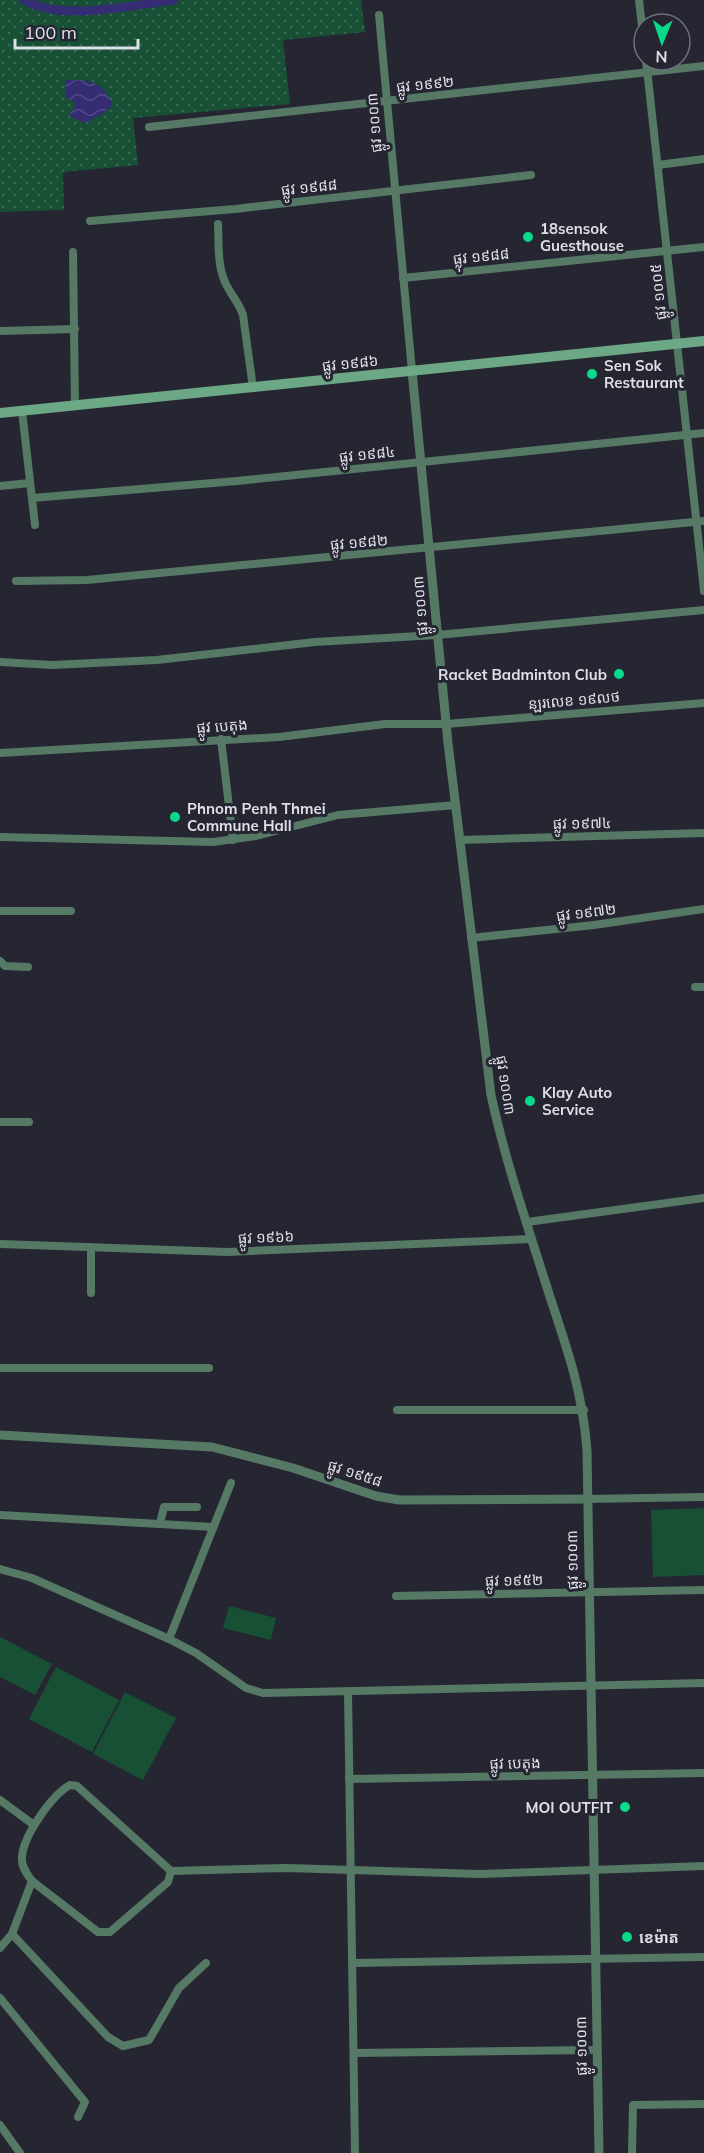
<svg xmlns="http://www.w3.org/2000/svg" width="704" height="2153" viewBox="0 0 704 2153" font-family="Mulish,'Noto Sans Khmer',sans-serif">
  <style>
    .grass { fill: url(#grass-dots) }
    .park { fill: #175035 }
    .water { fill: url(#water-waves) }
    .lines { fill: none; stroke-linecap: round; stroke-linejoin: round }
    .canal { stroke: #352d73; stroke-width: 9 }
    .minor { stroke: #557964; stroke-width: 8 }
    .tertiary { stroke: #557964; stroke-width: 9 }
    .secondary { stroke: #6da886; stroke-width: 10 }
    .poi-dot { fill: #09d98b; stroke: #262633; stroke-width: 2 }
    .labels { text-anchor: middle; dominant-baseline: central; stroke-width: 6; stroke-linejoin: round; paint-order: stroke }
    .street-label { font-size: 15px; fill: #dfdfe9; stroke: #262633 }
    .poi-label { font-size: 15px; font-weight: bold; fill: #dfdfe9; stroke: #262633; text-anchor: start }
  </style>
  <defs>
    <pattern id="grass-dots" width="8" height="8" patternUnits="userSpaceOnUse" patternTransform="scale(1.5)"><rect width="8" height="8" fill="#175035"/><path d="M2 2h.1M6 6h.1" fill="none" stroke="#386952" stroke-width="1.8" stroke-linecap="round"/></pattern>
    <pattern id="water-waves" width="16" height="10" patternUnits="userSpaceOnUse" patternTransform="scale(1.5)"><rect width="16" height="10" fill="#352d73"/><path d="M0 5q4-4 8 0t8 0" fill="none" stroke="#524b87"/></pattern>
  </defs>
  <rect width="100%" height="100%" fill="#262633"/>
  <polygon class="grass" points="0,0 361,0 365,32 283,40 290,104 133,118 138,165 63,172 64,210 0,212"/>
  <g class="park">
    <polygon points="704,1508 704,1575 653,1577 651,1510"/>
    <polygon points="229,1606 276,1618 271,1640 223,1628"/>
    <polygon points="0,1637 52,1664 35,1695 0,1677"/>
    <polygon points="56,1667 119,1700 92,1752 29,1719"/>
    <polygon points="125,1692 176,1718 143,1780 93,1754"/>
  </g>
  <path class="water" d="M65,80C89,80 103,80 113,105L102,114L85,123L69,116L76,104L66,97Z"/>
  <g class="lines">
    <path class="canal" d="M24,0C61,22 132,5 174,0"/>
    <g class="minor">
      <polyline points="639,0 644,43"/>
      <polyline points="379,15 412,371"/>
      <polyline points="646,60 704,591"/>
      <polyline points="149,127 704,66"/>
      <polyline points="658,165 704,159"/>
      <polyline points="90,221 235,209 531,175"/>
      <path d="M218,224C219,243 217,264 225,282C230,294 239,302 243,315L253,388"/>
      <polyline points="73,252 75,406"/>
      <polyline points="403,278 704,247"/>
      <polyline points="0,331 75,329"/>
      <polyline points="22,411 35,525"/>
      <polyline points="0,486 30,483"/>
      <polyline points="32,498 237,481 704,433"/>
      <polyline points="16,581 87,580 704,521"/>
      <polyline points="0,662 52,665 157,660 315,642 437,635 704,610"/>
      <polyline points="221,739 233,840"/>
      <polyline points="0,753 279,737 385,724 446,724 704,703"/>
      <polyline points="0,837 213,842 256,836 338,815 456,805"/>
      <polyline points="460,840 704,833"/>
      <polyline points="0,911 71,911"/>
      <polyline points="471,938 594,925 704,909"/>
      <polyline points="0,961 5,966 28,967"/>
      <polyline points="695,987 704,987"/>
      <polyline points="0,1122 29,1122"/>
      <polyline points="527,1222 704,1198"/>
      <polyline points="0,1244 227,1252 532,1239"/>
      <polyline points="91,1293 91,1247"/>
      <polyline points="0,1368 209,1368"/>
      <polyline points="397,1410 584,1410"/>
      <polyline points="586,1499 704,1497"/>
      <polyline points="0,1515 213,1527"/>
      <polyline points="160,1523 164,1507 197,1507"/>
      <polyline points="0,1569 32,1578 169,1639 196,1653 246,1688 263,1693 704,1683"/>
      <polyline points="396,1596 704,1590"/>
      <polyline points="169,1639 231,1483"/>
      <polyline points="348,1692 355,2153"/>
      <polyline points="349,1779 704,1773"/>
      <polyline points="0,1800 34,1825"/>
      <path d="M171,1871L168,1882L110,1932H98L32,1881C27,1874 22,1868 22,1860C21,1838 52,1795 70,1785L77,1786L171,1871L287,1868L480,1874L704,1866"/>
      <polyline points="12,1934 108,2037 123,2046 149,2040 179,1988 206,1963"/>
      <polyline points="0,1948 12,1934 32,1881"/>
      <polyline points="354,1963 704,1957"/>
      <polyline points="0,1998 85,2102 78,2117"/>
      <polyline points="355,2053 596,2050"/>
      <polyline points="0,2125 20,2153"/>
      <polyline points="632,2153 633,2105 704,2104"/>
    </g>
    <g class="tertiary">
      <path d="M412,371L448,743L491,1095C506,1164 529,1230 550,1297C568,1351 583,1394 587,1451L599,2153"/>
      <polyline points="0,1435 212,1447 293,1468 376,1496 399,1500 586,1499"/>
    </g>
    <polyline class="secondary" points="0,413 704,341"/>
  </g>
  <g class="poi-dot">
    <circle cx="528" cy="237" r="6"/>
    <circle cx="592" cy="374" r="6"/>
    <circle cx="619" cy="674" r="6"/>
    <circle cx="175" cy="817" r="6"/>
    <circle cx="530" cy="1101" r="6"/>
    <circle cx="625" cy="1807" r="6"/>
    <circle cx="627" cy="1937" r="6"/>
  </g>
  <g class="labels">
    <g class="street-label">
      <text transform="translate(425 84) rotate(-6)">ផ្លូវ ១៩៩២</text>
      <text transform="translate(374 123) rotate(-95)">ផ្លូវ ១០០៣</text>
      <text transform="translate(309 187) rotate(-6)">ផ្លូវ ១៩៨៨</text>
      <text transform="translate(481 256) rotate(-6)">ផ្លុវ ១៩៨៨</text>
      <text transform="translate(658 292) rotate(-96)">ផ្លូវ ១០០៥</text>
      <text transform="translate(350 363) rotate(-6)">ផ្លូវ ១៩៨៦</text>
      <text transform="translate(367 454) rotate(-6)">ផ្លូវ ១៩៨៤</text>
      <text transform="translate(359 542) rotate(-5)">ផ្លូវ ១៩៨២</text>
      <text transform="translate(420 606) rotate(-95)">ផ្លូវ ១០០៣</text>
      <text transform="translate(574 700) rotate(-5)">ន្ឡរលេខ ១៩លថ</text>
      <text transform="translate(222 726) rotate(-4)">ផ្លូវ បេតុង</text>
      <text transform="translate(582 823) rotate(-1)">ផ្លូវ ១៩៧៤</text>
      <text transform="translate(586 912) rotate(-7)">ផ្លូវ ១៩៧២</text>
      <text transform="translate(506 1085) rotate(81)">ផ្លូវ ១០០៣</text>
      <text transform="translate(266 1237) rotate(-2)">ផ្លូវ ១៩៦៦</text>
      <text transform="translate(355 1473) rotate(18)">ផ្លូវ ១៩៥៨</text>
      <text transform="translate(572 1560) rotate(-91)">ផ្លូវ ១០០៣</text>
      <text transform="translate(514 1580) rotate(-1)">ផ្លូវ ១៩៥២</text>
      <text transform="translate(515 1763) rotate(-1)">ផ្លូវ បេតុង</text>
      <text transform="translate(581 2046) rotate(-91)">ផ្លូវ ១០០៣</text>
    </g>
    <g class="poi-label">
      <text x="540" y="228">18sensok<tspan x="540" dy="17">Guesthouse</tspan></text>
      <text x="604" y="365">Sen Sok<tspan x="604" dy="17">Restaurant</tspan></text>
      <text x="607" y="674" text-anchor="end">Racket Badminton Club</text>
      <text x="187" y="808">Phnom Penh Thmei<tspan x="187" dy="17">Commune Hall</tspan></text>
      <text x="542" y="1092">Klay Auto<tspan x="542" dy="17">Service</tspan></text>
      <text x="613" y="1807" text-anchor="end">MOI OUTFIT</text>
      <text x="639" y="1937">ខេម៉ាត</text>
    </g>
  </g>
  <g transform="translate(662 42) rotate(182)"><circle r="28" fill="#262633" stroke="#70707c" stroke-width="1.5"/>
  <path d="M0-4.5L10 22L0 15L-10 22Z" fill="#09d98b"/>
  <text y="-9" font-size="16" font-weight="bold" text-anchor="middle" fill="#dfdfe9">N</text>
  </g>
  <path d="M15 39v9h123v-9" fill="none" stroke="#dfdfe9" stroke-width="3"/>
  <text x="24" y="39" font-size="18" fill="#dfdfe9" stroke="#262633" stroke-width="4.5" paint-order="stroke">100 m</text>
</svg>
